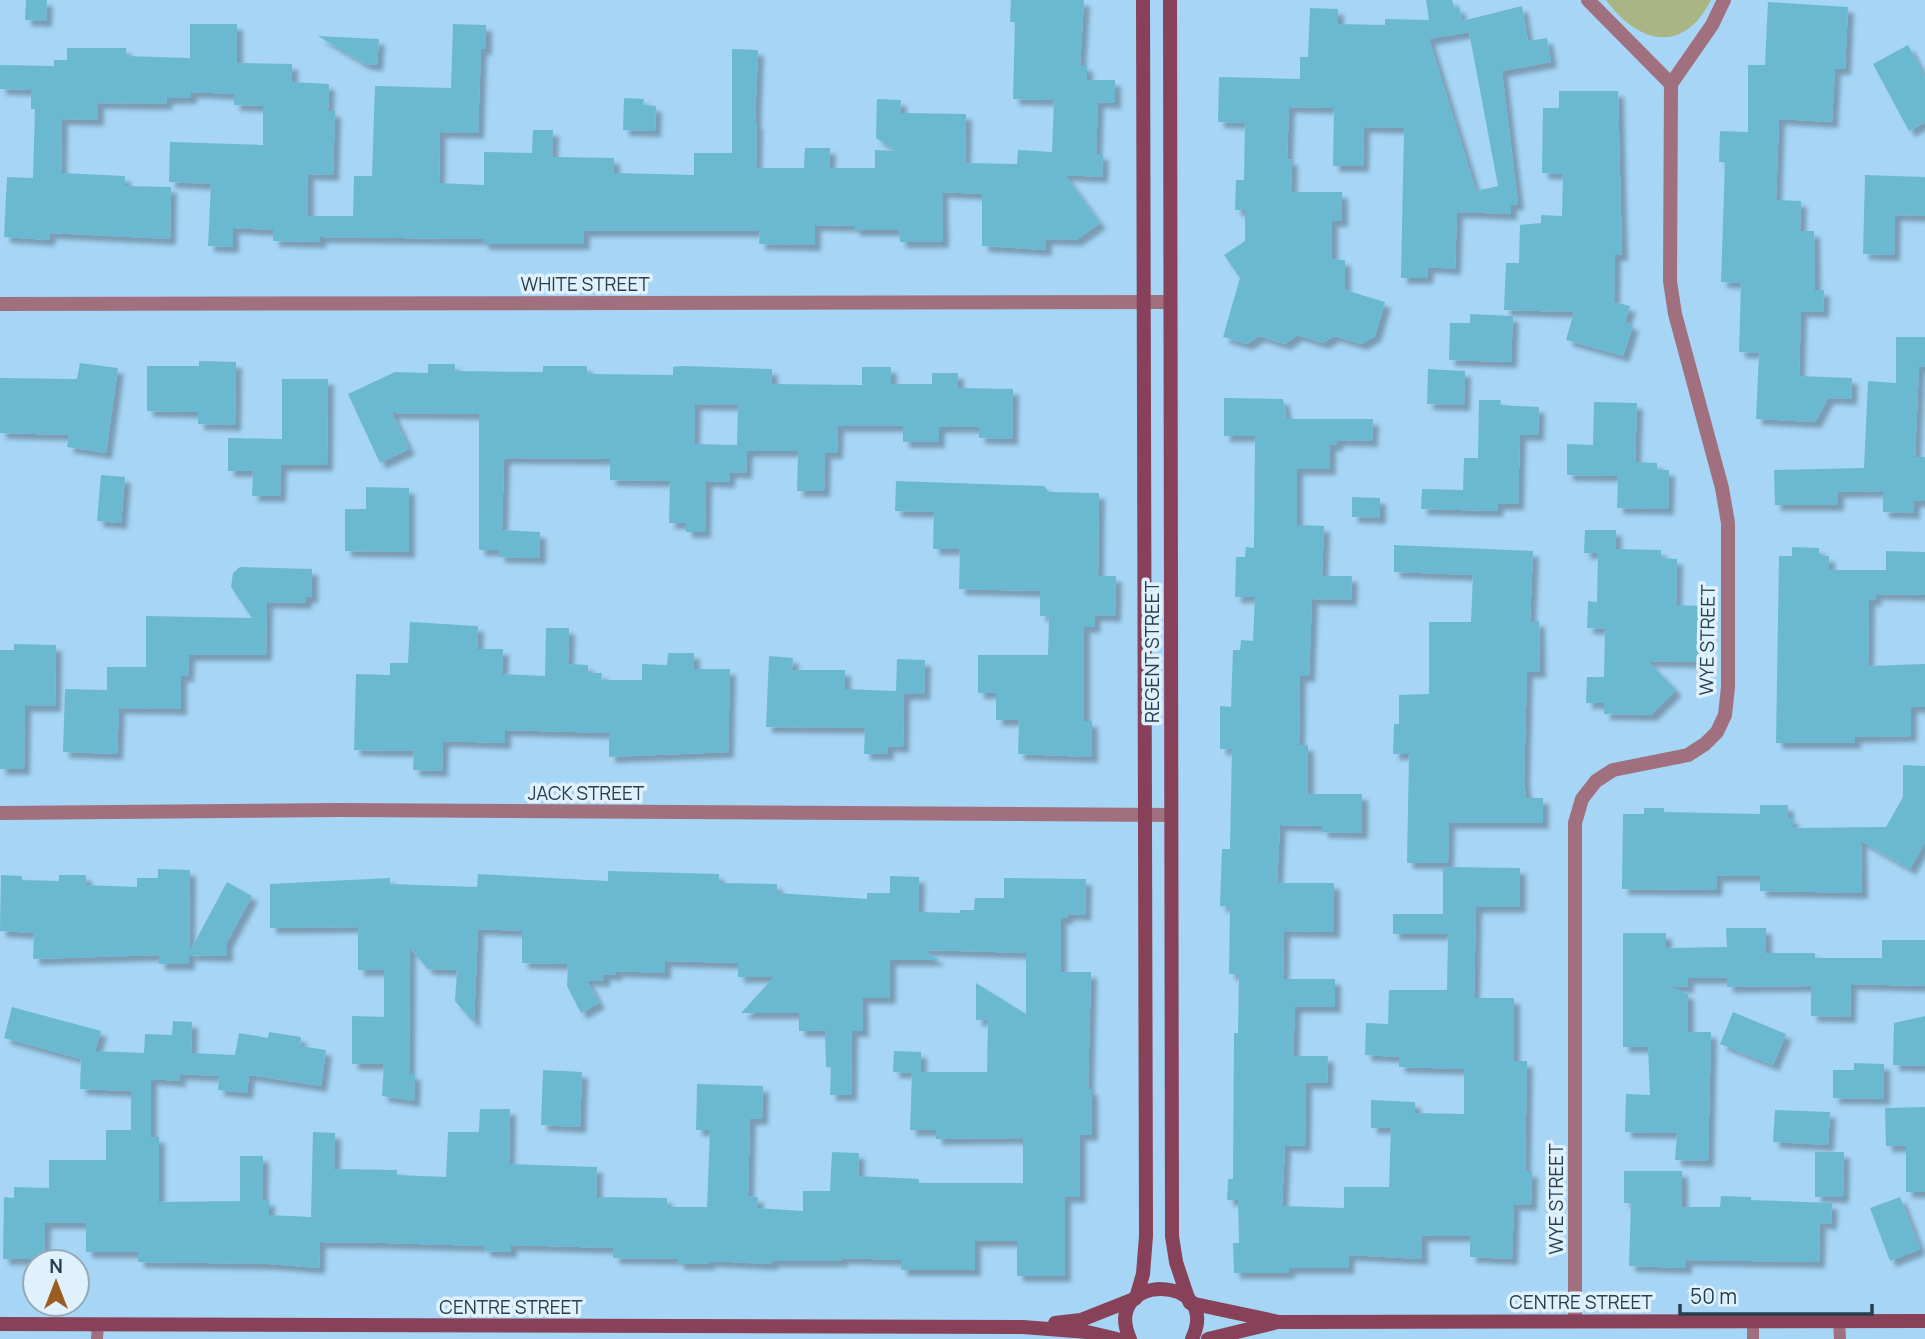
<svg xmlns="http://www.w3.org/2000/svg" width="1925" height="1339" viewBox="0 0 1925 1339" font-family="Manrope,sans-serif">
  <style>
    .green { fill: #a9b582 }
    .building { fill: #6bb9d0; fill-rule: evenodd; filter: url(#shadow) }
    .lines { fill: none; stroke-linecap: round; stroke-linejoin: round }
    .lane { stroke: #a1707f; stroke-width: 12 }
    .street { stroke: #a1707f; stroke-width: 14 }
    .secondary { stroke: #87425a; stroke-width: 14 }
    .labels { text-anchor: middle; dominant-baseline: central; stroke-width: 7; stroke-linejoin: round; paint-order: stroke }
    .street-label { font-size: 19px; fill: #263f4f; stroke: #e0f1fe }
  </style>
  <defs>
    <filter id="shadow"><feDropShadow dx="6" dy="6" stdDeviation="2" flood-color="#0004"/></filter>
  </defs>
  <rect width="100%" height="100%" fill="#a6d5f5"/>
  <path class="green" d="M1606,0H1711C1683,55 1638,44 1606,0Z"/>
  <g class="building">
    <polygon points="26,0 47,0 46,21 25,20"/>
    <polygon points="1011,0 1084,0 1080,65 1087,65 1087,80 1115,80 1115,103 1098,102 1096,154 1103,154 1102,177 1065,175 1100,223 1076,240 1046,239 1046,250 982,246 982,194 942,192 943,242 900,242 899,230 854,230 854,226 815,225 815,245 759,244 760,231 584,231 584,244 483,244 483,239 320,237 320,242 273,241 273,230 233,228 233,247 208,246 211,184 169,182 170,142 263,145 263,106 234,105 234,94 191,92 191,98 167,98 166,104 98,103 98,120 62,119 61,173 125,176 125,186 171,187 170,239 50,233 49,240 4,237 7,177 33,178 35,109 31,109 31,90 0,89 0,65 54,66 54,60 67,60 67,48 126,48 126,56 190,58 190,24 237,24 237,63 292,64 292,82 329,84 328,111 335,111 333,175 308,174 308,216 353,216 354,176 372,176 375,86 451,88 453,24 486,25 486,49 481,49 478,133 440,132 439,183 484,185 484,152 532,153 533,130 553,130 552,157 614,158 614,173 694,175 694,153 732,153 732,49 758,50 755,123 757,123 756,168 804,168 805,148 830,148 829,168 875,168 875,150 896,151 876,138 877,99 901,100 900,113 966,114 965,163 1017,164 1018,150 1052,152 1054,100 1013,99 1015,22 1010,22"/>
    <path d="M1426,0H1452L1454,8L1459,7L1462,21L1522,6L1528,41L1547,38L1551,62L1502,71L1518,204L1511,205V214L1457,212L1455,269L1428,267L1427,278H1401L1404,128L1364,127L1363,166H1333L1334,108L1289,107L1287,159L1292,160L1291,192H1342V221H1332V259L1345,260V290L1385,302L1375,336L1361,344L1334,336L1323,343L1297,335L1285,344L1259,336L1247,344L1223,337L1240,278L1224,255L1245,241V210H1235L1236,180H1244L1245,123L1218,122L1219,77L1300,79V57H1308L1310,8L1338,9V24L1385,25V19L1429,20ZM1469,32L1498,186L1476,191L1429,39Z"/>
    <polygon points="1768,2 1848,7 1845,69 1835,69 1832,122 1779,119 1776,200 1801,201 1800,231 1814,231 1815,290 1824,290 1823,312 1801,311 1799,376 1852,378 1851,399 1828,398 1815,422 1756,419 1759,353 1739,352 1741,283 1721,282 1725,162 1719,162 1720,131 1748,132 1748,65 1765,65"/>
    <polygon points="318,36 379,39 377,65 365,64"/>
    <polygon points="1908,45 1925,78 1925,122 1909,131 1873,64"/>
    <polygon points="1559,91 1618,91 1622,255 1615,255 1614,302 1630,306 1625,322 1633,325 1623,356 1566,340 1574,312 1504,310 1506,263 1519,263 1520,225 1541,223 1541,215 1562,216 1563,174 1542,173 1543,108 1559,108"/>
    <polygon points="624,98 644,99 643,105 656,106 655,131 623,130"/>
    <polygon points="1865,175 1925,177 1925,216 1895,215 1894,255 1863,254"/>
    <polygon points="1470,314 1513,316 1511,362 1449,360 1450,323 1470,323"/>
    <polygon points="1896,337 1925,337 1925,367 1919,367 1915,457 1925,457 1925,501 1914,501 1914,513 1883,512 1883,491 1838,492 1838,505 1775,505 1774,470 1864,468 1868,381 1896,383"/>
    <polygon points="199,361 236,362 235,425 198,424 198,412 147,411 147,366 199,366"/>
    <polygon points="80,363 118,368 106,453 67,447 69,435 0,433 0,378 77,379"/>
    <path d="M428,364H455V371L543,372V366H587V374L673,375V367L683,366L772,369V384L862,385V367H891V384H932V373H958V388L1013,389L1012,439L979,438V427H939V442H903V426H838L837,453H825L824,491H797L798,451H747L746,473L730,472L729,482L706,481L705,532H686V523H669L670,481L610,480V459L508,458L504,459L502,530L540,532V558L499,557V550H479V414L392,413L409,449L380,463L348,394L395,372L428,373ZM695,404L738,405L737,445L694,444Z"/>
    <polygon points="1428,369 1465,371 1464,405 1427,404"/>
    <polygon points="282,379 328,379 327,465 281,465 280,496 252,496 253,471 228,471 228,438 282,439"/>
    <polygon points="1224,398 1283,399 1287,419 1373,419 1372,441 1337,440 1337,445 1330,445 1330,469 1297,469 1297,525 1324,526 1322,576 1352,576 1351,600 1312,599 1309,676 1300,676 1299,745 1308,745 1308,794 1362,794 1362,833 1322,832 1322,826 1280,825 1277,883 1334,883 1334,932 1284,931 1283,979 1335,979 1335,1007 1295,1007 1293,1056 1328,1056 1327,1083 1306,1083 1305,1146 1285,1145 1282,1206 1344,1208 1344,1187 1389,1187 1391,1128 1371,1128 1371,1100 1415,1102 1415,1113 1464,1114 1464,1069 1399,1067 1399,1057 1365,1055 1366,1023 1388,1024 1389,990 1447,990 1448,934 1393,934 1393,914 1443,914 1443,867 1520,868 1520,907 1476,907 1474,998 1514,998 1514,1061 1527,1061 1525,1171 1532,1171 1531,1205 1514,1204 1512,1259 1470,1257 1470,1236 1422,1236 1422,1259 1349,1255 1348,1268 1289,1268 1289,1273 1234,1273 1233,1243 1239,1243 1238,1200 1227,1200 1228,1179 1233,1179 1234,1033 1238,1033 1239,974 1229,974 1230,907 1220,906 1222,849 1230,849 1232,749 1220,749 1220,706 1231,707 1233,650 1240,650 1241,640 1253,641 1255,597 1235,597 1236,557 1245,557 1246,547 1254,548 1255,436 1224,436"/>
    <polygon points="1479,400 1501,400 1500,405 1539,407 1538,435 1520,435 1518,504 1498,504 1497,511 1421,509 1422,489 1463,490 1464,458 1478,458"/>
    <polygon points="1594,402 1637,403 1635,462 1657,463 1657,470 1669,470 1668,509 1617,508 1618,476 1567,475 1567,444 1593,445"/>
    <polygon points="101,475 125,477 121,523 97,521"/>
    <polygon points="896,481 1044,486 1049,492 1099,493 1098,576 1116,576 1115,616 1095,615 1094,627 1084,627 1084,721 1092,721 1092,757 1018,754 1019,720 996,720 996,693 978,693 978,655 1048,655 1049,616 1040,616 1040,591 959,589 960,549 933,549 934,512 895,511"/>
    <polygon points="366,487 409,488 409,552 345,551 345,509 366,509"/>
    <polygon points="1352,497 1380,498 1380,518 1352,517"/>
    <polygon points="1585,530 1616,530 1616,549 1661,550 1661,558 1677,559 1676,605 1699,606 1698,662 1648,661 1676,690 1651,715 1604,714 1604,703 1586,703 1587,677 1604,677 1605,629 1587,628 1588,601 1597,602 1598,553 1584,553"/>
    <polygon points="1394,545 1533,551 1530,621 1539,621 1540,672 1527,672 1524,780 1526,798 1543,798 1543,823 1449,823 1448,863 1407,863 1409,754 1393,754 1394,724 1399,724 1399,695 1429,694 1429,622 1471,622 1473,575 1394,572"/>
    <polygon points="1792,547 1819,548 1819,556 1829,556 1829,570 1886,570 1886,551 1925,552 1925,595 1875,594 1876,600 1869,600 1868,666 1925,664 1925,707 1911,707 1911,736 1855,737 1855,743 1776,743 1779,556 1792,556"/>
    <polygon points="240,567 312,569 312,597 306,597 306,603 267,602 266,655 189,655 188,676 181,676 181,709 119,708 117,754 63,752 65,689 107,690 107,667 146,667 146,616 252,618 231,587 233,573"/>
    <polygon points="410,622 478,626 477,649 503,649 502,674 545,676 546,628 569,628 568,664 588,665 588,673 602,673 601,680 642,680 642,664 667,665 668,653 694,653 694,669 730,669 728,752 609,757 609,733 505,730 505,743 443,741 442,771 413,770 414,751 354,750 356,674 390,675 390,663 408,663"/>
    <polygon points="14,644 56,645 55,706 25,706 24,769 0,769 0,650 14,650"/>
    <polygon points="769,656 793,658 792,670 845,670 845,689 896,691 897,659 925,660 924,694 904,694 903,747 888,746 888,754 864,754 865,728 766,727"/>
    <polygon points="1903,765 1925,766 1925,842 1910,869 1861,841 1862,893 1760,891 1760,876 1717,876 1716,890 1622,889 1623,814 1644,814 1644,808 1664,808 1664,812 1760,814 1760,805 1788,805 1788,818 1793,818 1793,828 1886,827 1903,797"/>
    <polygon points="158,869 190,870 189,953 227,882 252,896 227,942 227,956 189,955 189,964 159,964 159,955 33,959 34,933 0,931 1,875 22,876 22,880 59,881 59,875 86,875 86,885 137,887 137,878 158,878"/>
    <polygon points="608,871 719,874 719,883 777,884 777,893 867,899 867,893 890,893 890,876 919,877 918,912 960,913 960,910 974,910 975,898 1004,898 1004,878 1086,879 1085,915 1068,914 1067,918 1061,918 1061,972 1091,972 1088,1089 1092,1089 1092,1135 1080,1135 1080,1197 1065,1197 1065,1276 1017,1276 1017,1241 975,1241 975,1270 901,1270 901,1260 842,1258 842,1261 772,1261 772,1264 709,1261 709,1264 678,1264 678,1259 613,1258 613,1248 511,1245 511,1252 484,1251 485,1246 386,1243 320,1242 319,1268 270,1264 138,1262 138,1252 86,1252 86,1223 45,1223 44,1259 3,1259 4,1197 14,1198 14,1187 49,1188 49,1160 106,1160 106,1130 131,1130 131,1091 80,1089 81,1059 4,1038 12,1007 101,1031 95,1051 144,1053 145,1034 172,1035 173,1021 192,1022 191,1053 235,1055 239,1033 268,1038 269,1032 301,1037 300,1046 326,1050 321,1086 249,1075 247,1093 218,1090 219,1076 180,1074 180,1081 151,1079 151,1137 159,1137 159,1202 240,1201 240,1156 263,1156 262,1200 269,1200 269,1215 311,1217 313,1132 335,1133 334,1169 397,1170 397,1175 446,1177 448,1132 479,1132 480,1109 510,1109 509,1164 597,1167 596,1197 667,1198 667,1207 707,1207 710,1130 696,1130 697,1084 763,1086 762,1119 750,1119 748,1196 758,1197 757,1208 803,1211 803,1191 830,1191 832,1152 859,1153 858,1176 919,1179 919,1183 1023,1183 1023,1138 936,1139 936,1130 910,1130 912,1073 893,1072 894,1051 921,1052 921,1072 987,1072 988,1020 976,1020 976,983 1026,1014 1026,953 924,950 939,960 890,960 890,998 862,998 863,1031 852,1031 851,1095 830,1095 831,1067 826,1067 825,1031 799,1031 799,1013 741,1013 774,977 738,977 738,963 665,961 665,973 616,971 616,975 604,974 604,981 587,980 599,1003 581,1013 567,986 568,964 522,963 522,931 478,929 474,1023 455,1001 457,970 428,969 410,948 409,1074 415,1074 414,1101 382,1096 384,1064 352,1064 352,1016 384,1017 384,970 358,970 358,927 270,928 270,884 390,878 390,884 477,887 478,874 608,881"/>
    <polygon points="1726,928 1766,928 1766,953 1815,953 1815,958 1882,958 1882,940 1925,940 1925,986 1851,984 1850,1017 1811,1016 1811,986 1727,987 1727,978 1688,978 1688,987 1670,987 1688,994 1688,1032 1711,1032 1708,1161 1675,1160 1677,1133 1625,1132 1626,1094 1650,1095 1648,1047 1623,1047 1623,933 1666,933 1666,948 1727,947"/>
    <polygon points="1733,1012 1786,1034 1773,1065 1720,1044"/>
    <polygon points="1925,1016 1925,1066 1893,1065 1894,1023"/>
    <polygon points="1854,1063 1884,1064 1884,1099 1833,1098 1833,1070 1854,1070"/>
    <polygon points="543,1070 582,1072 580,1127 541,1125"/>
    <polygon points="1925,1107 1925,1192 1906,1192 1906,1146 1886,1146 1885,1108"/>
    <polygon points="1775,1110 1830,1112 1828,1145 1773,1142"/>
    <polygon points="1815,1152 1844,1152 1843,1197 1815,1197"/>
    <polygon points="1624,1171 1682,1171 1682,1207 1720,1207 1721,1196 1751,1197 1751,1200 1832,1203 1831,1224 1820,1223 1819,1262 1686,1260 1686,1268 1629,1266 1631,1203 1624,1203"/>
    <polygon points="1900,1197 1920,1249 1890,1261 1870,1208"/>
  </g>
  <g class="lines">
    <g class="lane">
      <polyline points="1839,1321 1840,1339"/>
      <polyline points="1753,1322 1753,1339"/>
      <polyline points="97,1339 98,1324"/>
    </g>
    <g class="street">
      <polyline points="1588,0 1671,84"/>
      <polyline points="0,304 1170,302"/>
      <polyline points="0,813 339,810 1171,815"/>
      <polyline points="1575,1321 1575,823 1582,799 1596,781 1613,770 1688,755 1705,744 1717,732 1725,715 1728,687 1728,523 1722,488 1675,314 1670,281 1671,84 1712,25 1724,0"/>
    </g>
    <g class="secondary">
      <polyline points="1170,0 1172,1236 1176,1262 1189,1301"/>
      <polyline points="1136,1298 1143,1274 1146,1236 1143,0"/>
      <polyline points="1190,1303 1279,1322 1925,1321"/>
      <polyline points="1055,1323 1081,1320 1134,1299"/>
      <polyline points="0,1324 1023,1327 1087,1332 1117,1339"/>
      <path d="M1130,1339C1100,1272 1223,1273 1192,1339"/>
      <polyline points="1208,1339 1274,1323"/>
    </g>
  </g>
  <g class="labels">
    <g class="street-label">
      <text x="585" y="284">WHITE STREET</text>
      <text transform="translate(1707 640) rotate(-89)">WYE STREET</text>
      <text transform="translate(1152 652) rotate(-90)">REGENT STREET</text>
      <text x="586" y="793">JACK STREET</text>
      <text transform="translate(1556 1199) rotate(-90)">WYE STREET</text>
      <text x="1581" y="1302">CENTRE STREET</text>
      <text x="511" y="1307">CENTRE STREET</text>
    </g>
  </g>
  <g transform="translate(56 1283)"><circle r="33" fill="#e0f1fe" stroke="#96aab8" stroke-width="2"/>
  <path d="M0-5L12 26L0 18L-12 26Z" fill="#9b5c23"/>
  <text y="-10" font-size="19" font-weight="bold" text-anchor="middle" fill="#263f4f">N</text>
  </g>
  <path d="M1680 1304v10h192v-10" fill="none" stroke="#263f4f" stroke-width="3.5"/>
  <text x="1690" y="1304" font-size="21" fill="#263f4f" stroke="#e0f1fe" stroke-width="5" paint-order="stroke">50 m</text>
</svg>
